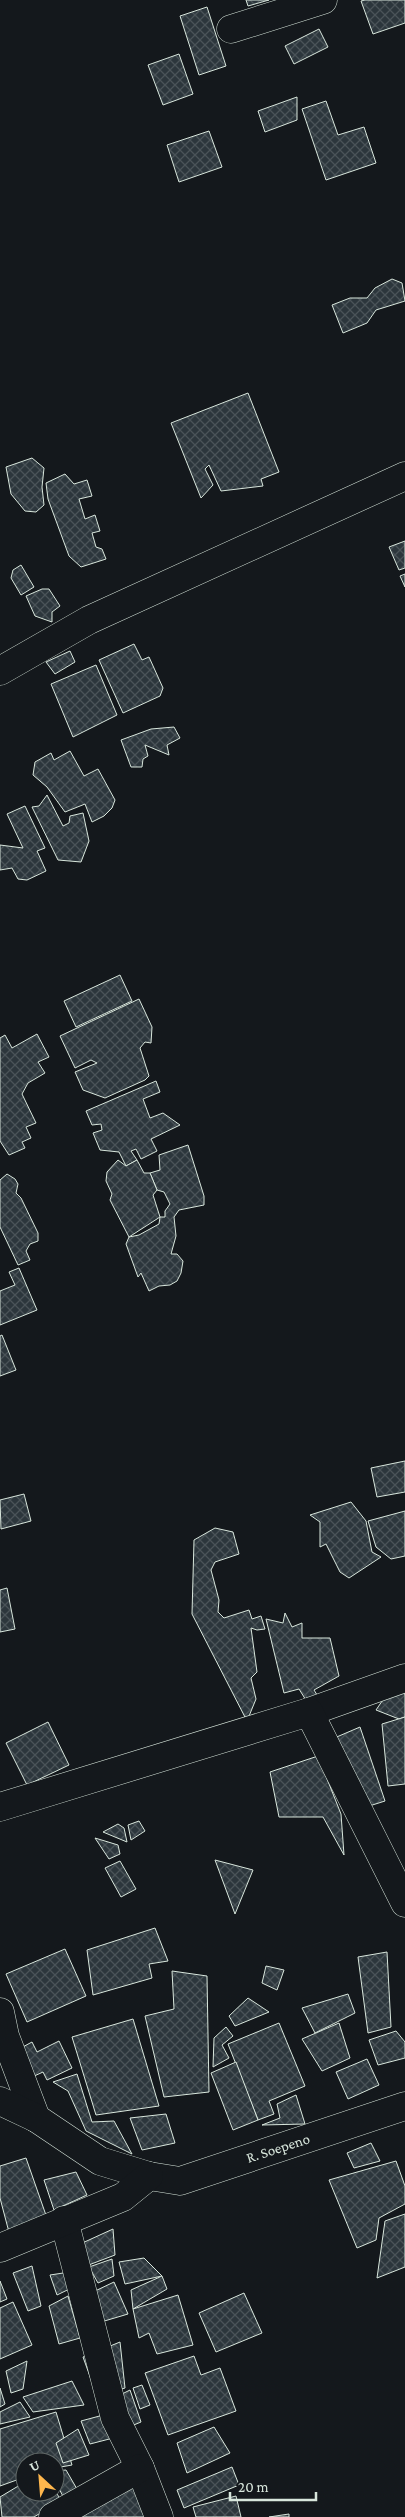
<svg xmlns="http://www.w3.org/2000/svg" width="405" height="2517" viewBox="0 0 405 2517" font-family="'Crimson Pro',serif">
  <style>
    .building { fill: url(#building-cross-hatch); stroke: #d8e6dc }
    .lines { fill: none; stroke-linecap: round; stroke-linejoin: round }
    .minor-casing { stroke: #d8e6dc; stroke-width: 29 }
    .minor { stroke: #14181c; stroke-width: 28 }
    .labels { text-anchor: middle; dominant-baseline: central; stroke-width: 4; stroke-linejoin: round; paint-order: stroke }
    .street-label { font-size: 15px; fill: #d8e6dc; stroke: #14181c }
  </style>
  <defs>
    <pattern id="building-cross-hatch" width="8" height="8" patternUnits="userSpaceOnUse" patternTransform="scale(1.25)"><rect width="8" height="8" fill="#2c363c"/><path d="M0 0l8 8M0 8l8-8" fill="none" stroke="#4a5358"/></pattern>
  </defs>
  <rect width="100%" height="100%" fill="#14181c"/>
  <g class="building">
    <polygon points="246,0 269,0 248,6"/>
    <polygon points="365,0 405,0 405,23 373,34 361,1"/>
    <polygon points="207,7 226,66 199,75 180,16"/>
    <polygon points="319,29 328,47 294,64 285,46"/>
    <polygon points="179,54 193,94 163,105 148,65"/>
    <polygon points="297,97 297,120 265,132 258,111"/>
    <polygon points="326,101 338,135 364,127 376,163 326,180 302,109"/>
    <polygon points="209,131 222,167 179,182 167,145"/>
    <polygon points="392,279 402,283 405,301 376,310 367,323 343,333 332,305 350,298 367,298 375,288"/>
    <polygon points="248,393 279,472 261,479 263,486 221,491 209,465 205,469 213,485 201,498 171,423"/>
    <polygon points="32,458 44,468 42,487 44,505 36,512 25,511 11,494 6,467"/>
    <polygon points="65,474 74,484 87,480 92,496 79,499 85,519 95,515 100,531 92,533 96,547 102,549 106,559 81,567 69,556 48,499 46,483"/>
    <polygon points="405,541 405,568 399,570 389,547"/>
    <polygon points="21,565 34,587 21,595 11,578 13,570"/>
    <polygon points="405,574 405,587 400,576"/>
    <polygon points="42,589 49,589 60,606 52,612 52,622 35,616 26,596"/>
    <polygon points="134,644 142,660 149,657 163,688 160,696 123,713 99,660"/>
    <polygon points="70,651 75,662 55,674 46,662"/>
    <polygon points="96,665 117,715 73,737 51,684"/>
    <polygon points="174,727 180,738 167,745 169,755 145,745 148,756 143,759 142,767 131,767 121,740 151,729"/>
    <polygon points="70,751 84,776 98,769 115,800 112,808 104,816 92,822 85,804 65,812 47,787 33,775 35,762 51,753 54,760"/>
    <polygon points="47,795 63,826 69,823 70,816 83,813 89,841 81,862 58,860 32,807 39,806"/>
    <polygon points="25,806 45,848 37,851 46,871 27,880 18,879 12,868 0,870 0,845 23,848 7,814"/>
    <polygon points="120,975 132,1001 76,1027 64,1001"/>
    <polygon points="139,999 152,1027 151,1043 145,1042 140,1048 149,1076 145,1080 105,1098 83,1090 75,1072 97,1063 91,1060 75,1068 60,1036"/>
    <polygon points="37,1034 49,1057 38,1062 45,1073 28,1083 22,1094 36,1123 26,1127 31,1138 22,1142 25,1148 9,1155 0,1141 0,1038 5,1035 12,1048"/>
    <polygon points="156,1081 160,1092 143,1099 150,1118 163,1113 180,1125 151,1139 157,1151 141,1159 136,1149 131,1151 137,1160 126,1166 119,1152 100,1150 93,1133 102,1130 101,1124 92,1125 86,1111"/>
    <polygon points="188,1145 204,1196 204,1205 179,1210 174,1217 176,1236 171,1254 177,1254 183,1261 181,1273 177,1281 170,1285 159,1286 149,1291 141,1273 138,1277 126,1244 129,1237 139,1235 159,1224 160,1217 165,1217 165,1211 170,1204 164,1192 157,1190 150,1173 160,1170 159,1155"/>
    <polygon points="118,1160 126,1166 137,1160 144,1173 150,1173 157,1190 153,1195 160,1217 129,1237 110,1200 112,1194 106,1181 107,1172"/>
    <polygon points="7,1174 15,1179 18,1184 16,1193 21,1198 38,1233 38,1241 30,1244 26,1251 30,1260 18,1265 0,1227 0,1180"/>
    <polygon points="19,1268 37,1310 0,1325 0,1291 15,1285 9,1272"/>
    <polygon points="2,1335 16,1370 0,1376 0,1336"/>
    <polygon points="405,1461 405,1492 377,1497 371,1468"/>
    <polygon points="24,1494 31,1521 1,1529 0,1500"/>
    <polygon points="351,1502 366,1521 372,1552 381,1557 349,1578 340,1572 326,1544 320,1547 320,1522 310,1515"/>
    <polygon points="405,1511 405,1556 391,1559 376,1547 368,1521"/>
    <polygon points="215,1528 233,1532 239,1554 215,1562 211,1570 219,1600 218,1612 224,1618 249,1610 252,1619 261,1616 265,1629 257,1630 251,1628 257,1672 251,1678 256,1699 247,1721 192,1614 194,1540"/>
    <polygon points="7,1588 15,1629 0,1632 0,1590"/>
    <polygon points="285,1613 292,1627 302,1623 302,1638 330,1638 339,1676 314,1690 319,1698 309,1705 299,1689 284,1693 266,1619 283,1623"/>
    <polygon points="391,1688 405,1694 405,1717 399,1719 376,1710"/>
    <polygon points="405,1717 405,1784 388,1786 382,1724"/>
    <polygon points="48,1722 69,1765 27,1785 6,1743"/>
    <polygon points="360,1727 385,1801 366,1807 332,1739"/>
    <polygon points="318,1756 341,1814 344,1855 323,1817 279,1817 270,1772"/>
    <polygon points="139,1821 145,1831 131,1840 128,1825"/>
    <polygon points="118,1824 124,1828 127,1842 103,1832"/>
    <polygon points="95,1838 118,1845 120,1854 109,1859"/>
    <polygon points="215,1860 253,1870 235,1914"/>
    <polygon points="120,1861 136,1889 121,1897 105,1868"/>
    <polygon points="155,1928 168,1961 149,1964 152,1978 93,1995 87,1950"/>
    <polygon points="65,1949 86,1996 27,2022 6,1974"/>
    <polygon points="387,1952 391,2027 368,2033 358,1957"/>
    <polygon points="266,1966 284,1970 277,1990 262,1983"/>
    <polygon points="172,1971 207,1976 209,2092 164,2097 145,2016 174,2009"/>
    <polygon points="348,1994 355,2013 315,2033 302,2008"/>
    <polygon points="248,1998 269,2012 235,2026 229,2016"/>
    <polygon points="133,2019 159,2106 96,2115 72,2037"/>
    <polygon points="279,2023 305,2086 269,2101 274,2114 258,2120 228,2044"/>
    <polygon points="339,2023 350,2058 322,2071 302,2039"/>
    <polygon points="226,2027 233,2036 222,2045 229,2058 213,2067 214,2038"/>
    <polygon points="396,2031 405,2042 405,2058 378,2065 369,2040"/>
    <polygon points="59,2041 72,2068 47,2080 43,2072 32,2077 19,2049 32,2042 37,2052"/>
    <polygon points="367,2059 379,2085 348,2099 336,2072"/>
    <polygon points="236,2062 258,2120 233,2130 211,2073"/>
    <polygon points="77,2074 92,2122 114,2121 132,2154 86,2131 68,2091 53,2082"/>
    <polygon points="296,2095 305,2124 262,2125 280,2118 277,2104"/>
    <polygon points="166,2114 175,2143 142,2150 130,2118"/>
    <polygon points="371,2143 380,2161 354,2168 347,2153"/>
    <polygon points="26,2158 48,2221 10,2236 0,2198 0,2166"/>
    <polygon points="396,2161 405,2186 405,2204 379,2218 376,2240 357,2248 329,2180"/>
    <polygon points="76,2172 87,2195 54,2210 44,2180"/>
    <polygon points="405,2214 405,2267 377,2278 385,2221"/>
    <polygon points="113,2229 115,2255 86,2266 78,2245"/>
    <polygon points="144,2258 162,2276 125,2284 119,2262"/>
    <polygon points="112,2259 114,2276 98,2283 89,2267"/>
    <polygon points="32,2266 41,2306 28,2311 13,2273"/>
    <polygon points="83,2270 92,2278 57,2295 50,2275"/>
    <polygon points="162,2276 167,2289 133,2309 131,2290"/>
    <polygon points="0,2281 7,2299 0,2302"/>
    <polygon points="114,2282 128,2314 101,2322 93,2292"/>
    <polygon points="244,2293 262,2333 216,2352 199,2313"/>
    <polygon points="178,2295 193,2345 157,2354 149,2333 139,2338 133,2309"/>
    <polygon points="68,2296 80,2338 59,2344 49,2306"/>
    <polygon points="13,2302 32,2345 0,2359 0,2308"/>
    <polygon points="120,2342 125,2388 97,2396 83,2357"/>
    <polygon points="194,2356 201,2375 220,2368 236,2411 168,2435 145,2373"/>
    <polygon points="27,2361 23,2389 11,2393 6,2371"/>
    <polygon points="72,2381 84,2405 33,2412 23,2397"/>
    <polygon points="142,2385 150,2405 140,2409 133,2388"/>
    <polygon points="0,2388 5,2404 0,2407"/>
    <polygon points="130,2390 141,2422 112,2434 100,2405"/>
    <polygon points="20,2402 30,2417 0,2424 0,2412"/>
    <polygon points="56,2412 72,2465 55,2468 55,2462 25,2462 25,2477 0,2486 0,2429"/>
    <polygon points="107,2414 117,2437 90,2444 81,2421"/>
    <polygon points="214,2427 230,2453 187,2473 177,2443"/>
    <polygon points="78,2429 89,2455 63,2463 56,2443"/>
    <polygon points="232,2467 239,2485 184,2508 177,2490"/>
    <polygon points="66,2470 81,2496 66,2502 55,2481 55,2471"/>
    <polygon points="25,2482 25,2492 55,2491 61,2500 34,2517 2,2517 0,2497"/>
    <polygon points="135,2486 149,2517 64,2517"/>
    <polygon points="236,2496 241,2517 196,2517 193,2507"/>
    <polygon points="289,2514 289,2517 269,2517"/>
  </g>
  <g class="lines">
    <defs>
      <g id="minor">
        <polyline points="231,29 323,0"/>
        <polyline points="0,671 89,620 405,476"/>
        <polyline points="309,1712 405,1678"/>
        <polyline points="0,1807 309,1712 405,1903"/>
        <polyline points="0,2012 5,2036 36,2118"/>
        <polyline points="0,2101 36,2118 100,2161 149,2176 180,2181 405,2106"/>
        <polyline points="64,2220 115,2418 140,2468 159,2517"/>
        <polyline points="0,2248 123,2197 149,2176"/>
        <polyline points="53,2517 140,2468"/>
      </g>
    </defs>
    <use href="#minor" class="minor-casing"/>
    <use href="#minor" class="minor"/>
  </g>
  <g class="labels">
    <g class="street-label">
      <text transform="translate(278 2148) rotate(-18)">R. Soepeno</text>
    </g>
  </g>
  <g transform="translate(40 2477) rotate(334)"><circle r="24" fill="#14181c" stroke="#626a69"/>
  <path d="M0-4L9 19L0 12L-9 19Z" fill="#ffb74d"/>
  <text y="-8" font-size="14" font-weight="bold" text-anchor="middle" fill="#d8e6dc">U</text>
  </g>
  <path d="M230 2492v8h86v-8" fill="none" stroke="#d8e6dc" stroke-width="2.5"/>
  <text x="238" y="2492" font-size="15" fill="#d8e6dc" stroke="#14181c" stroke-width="4" paint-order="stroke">20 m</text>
</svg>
